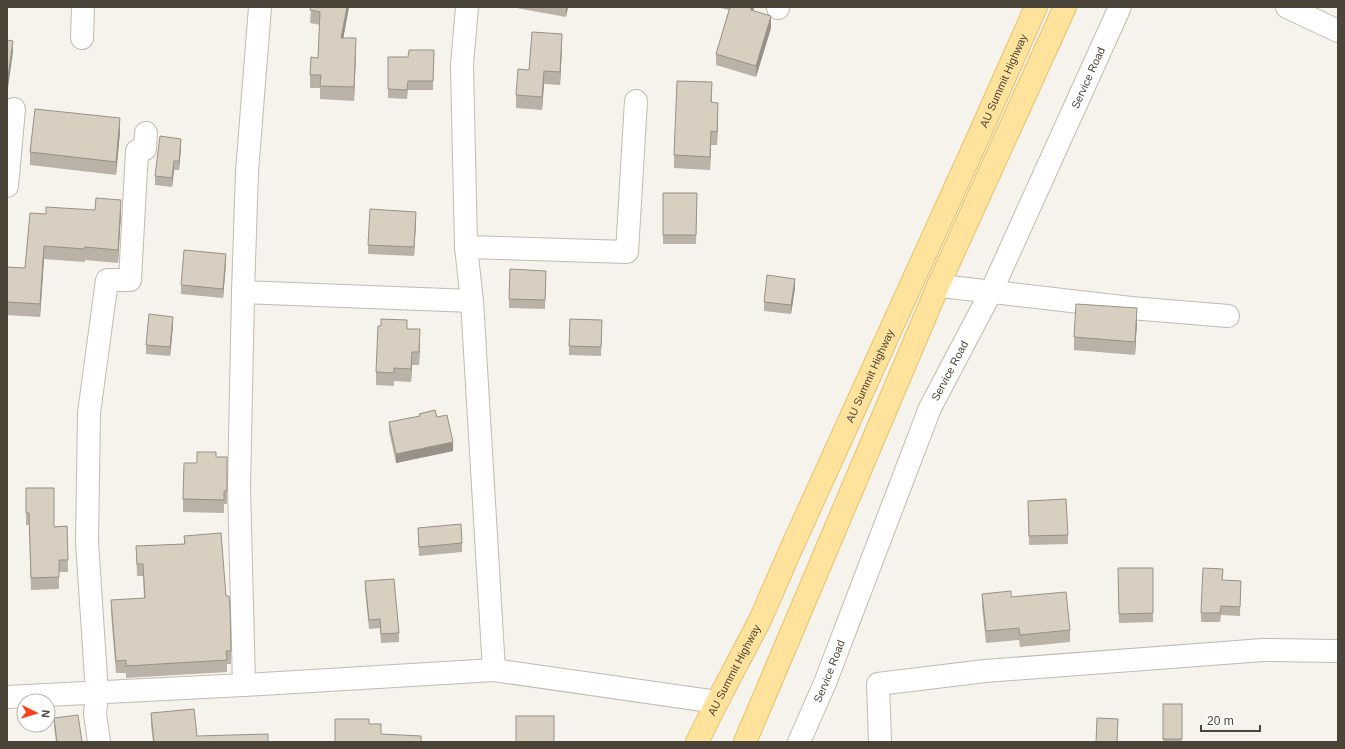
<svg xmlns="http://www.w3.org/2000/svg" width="1345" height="749" viewBox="0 0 1345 749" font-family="Arial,sans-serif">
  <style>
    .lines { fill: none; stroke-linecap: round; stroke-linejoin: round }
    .street-casing { stroke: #c2bbae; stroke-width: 24 }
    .primary-casing { stroke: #e6c16a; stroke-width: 24 }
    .street { stroke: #fff; stroke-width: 22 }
    .primary { stroke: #ffe39c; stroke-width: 22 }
    .wall { fill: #bab2a6 }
    .shaded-wall { fill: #979187 }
    .building { fill: #d8cfc1; stroke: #979187 }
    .labels { text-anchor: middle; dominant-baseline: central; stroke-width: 3.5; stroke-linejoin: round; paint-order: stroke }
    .street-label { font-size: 11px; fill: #4b4439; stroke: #fff }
  </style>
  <rect width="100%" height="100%" fill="#f6f3ec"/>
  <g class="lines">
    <defs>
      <g id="street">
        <polyline points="467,7 462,65 466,247 472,301 494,670"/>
        <polyline points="1287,7 1338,31"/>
        <polyline points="778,8 778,7"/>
        <polyline points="82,38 83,7"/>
        <polyline points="7,186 14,109"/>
        <polyline points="466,247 627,252 636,101"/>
        <polyline points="939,284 941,286 1131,308 1228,316"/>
        <polyline points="243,292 472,301"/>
        <polyline points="244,685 239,488 243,292 247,172 260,7"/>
        <polyline points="7,697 244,685 494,670 717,702"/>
        <polyline points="99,742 95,714 97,693 87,542 89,413 107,280 130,280 137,151 145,149 146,133"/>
        <path id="s1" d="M799,742L825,683L930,408L991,292L1120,7"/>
        <polyline points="880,742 878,684 985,671 1263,650 1338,651"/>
      </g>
      <g id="primary">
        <path id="s2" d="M697,742L717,702L760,620L791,549L976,142L1036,7"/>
        <polyline points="745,742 939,284 1065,7"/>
      </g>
    </defs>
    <use href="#street" class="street-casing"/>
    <use href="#primary" class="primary-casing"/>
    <use href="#street" class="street"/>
    <use href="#primary" class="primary"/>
  </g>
  <g class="wall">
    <polygon points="311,7 349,7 343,38 356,52 354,101 320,99 320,88 310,88 310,75 318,58 320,25 310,23"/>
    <polygon points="511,7 568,7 566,17"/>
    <polygon points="717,7 754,7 753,11 771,28 756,77 716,65 716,54 729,10"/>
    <polygon points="562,47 560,85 544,84 542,110 516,108 516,95 529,70"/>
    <polygon points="434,50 433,90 408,90 407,99 388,98 388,57 408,57"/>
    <polygon points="712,96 712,102 718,116 717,145 711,145 710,170 674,168 674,155"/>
    <polygon points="120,132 116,175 30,165 30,152"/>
    <polygon points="181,148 179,170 174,170 172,187 155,185 155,176"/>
    <polygon points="663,193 697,193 696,244 663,244"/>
    <polygon points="121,213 118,263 85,260 85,262 44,259 40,317 7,315 7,267 25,268 46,214"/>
    <polygon points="416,221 414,256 368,254 368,245"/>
    <polygon points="226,263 223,298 181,294 181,285"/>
    <polygon points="546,280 545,309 509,308 509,299"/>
    <polygon points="795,288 791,314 764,311 764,302"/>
    <polygon points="1137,322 1135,355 1074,350 1074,337"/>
    <polygon points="173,326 170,356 146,354 146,345"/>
    <polygon points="602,329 601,356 569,355 569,346"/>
    <polygon points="420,342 419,365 412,365 411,382 394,381 394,386 376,385 376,372"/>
    <polygon points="419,414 453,451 396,463 389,431 389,422 419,416"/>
    <polygon points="216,457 227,457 227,504 224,504 224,513 183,512 183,499 197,463"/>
    <polygon points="26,488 54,527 67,526 68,572 59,572 59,589 31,590 29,525 26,525"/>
    <polygon points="1028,510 1068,535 1068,544 1029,545"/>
    <polygon points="418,528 462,543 462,552 419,556 418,537"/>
    <polygon points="184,536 226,596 231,651 231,664 227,664 227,672 126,678 126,673 116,673 111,613 111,600 144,598 143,576 137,576 136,546 184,544"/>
    <polygon points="1118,568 1153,568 1153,622 1119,623"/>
    <polygon points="1223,580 1241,581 1240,616 1221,615 1220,622 1201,622 1201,613"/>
    <polygon points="365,581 399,633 399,642 381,643 380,628 369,629 365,590"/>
    <polygon points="982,594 1011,597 1070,630 1070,642 1020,647 1019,640 986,643 982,606"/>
    <rect x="1163" y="704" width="19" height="38"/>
    <polygon points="151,713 197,736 268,742 153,742 151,726"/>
    <polygon points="54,718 82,742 56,742 54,727"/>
  </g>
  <g class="shaded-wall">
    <polygon points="347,7 349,7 341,51 341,38"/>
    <polygon points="566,7 568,7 566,17"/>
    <polygon points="751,7 754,7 751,22"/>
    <polygon points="771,16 771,28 756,77 756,66"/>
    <polygon points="562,34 562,47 560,85 560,72"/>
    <polygon points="356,38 356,52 354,101 354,87"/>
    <polygon points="13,41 13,52 7,95 7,84"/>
    <polygon points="544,71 544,84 542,110 542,97"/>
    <polygon points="718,103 718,116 717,145 717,132"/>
    <polygon points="120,118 120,132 116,175 116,162"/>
    <polygon points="711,131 711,145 710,170 710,157"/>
    <polygon points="181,139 181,148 179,170 179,161"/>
    <polygon points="174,161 174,170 172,187 172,178"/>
    <polygon points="121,200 121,213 118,263 118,250"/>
    <polygon points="416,212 416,221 414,256 414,247"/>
    <polygon points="44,246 44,259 40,317 40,304"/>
    <polygon points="226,254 226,263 223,298 223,289"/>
    <polygon points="795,279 795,288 791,314 791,305"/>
    <polygon points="1137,308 1137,322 1135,355 1135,342"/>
    <polygon points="173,317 173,326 170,356 170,347"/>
    <polygon points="420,329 420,342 419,365 419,352"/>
    <polygon points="412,352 412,365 411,382 411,369"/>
    <polygon points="453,442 453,451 396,463 396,454"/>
  </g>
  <g class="building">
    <polygon points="311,7 347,7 341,38 356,38 354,87 320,86 321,75 310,75 311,57 318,58 320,12 310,10"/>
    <polygon points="730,7 751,7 751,10 771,16 756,66 716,54"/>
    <polygon points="532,32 562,34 560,72 544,71 542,97 516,95 518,69 529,70"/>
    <polygon points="7,40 13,41 7,84"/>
    <polygon points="409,50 434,50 433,81 408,81 407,90 388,89 388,57 408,57"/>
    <polygon points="677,81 712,82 711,102 718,103 717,132 711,131 710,157 674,155"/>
    <polygon points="35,109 120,118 116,162 30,152"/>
    <polygon points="160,136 181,139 179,161 174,161 172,178 155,176"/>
    <polygon points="663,193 697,193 696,235 663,235"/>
    <polygon points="96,198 121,200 118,250 85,247 85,249 44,246 40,304 7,302 7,267 25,268 30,213 46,214 46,207 95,210"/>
    <polygon points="370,209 416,212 414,247 368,245"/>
    <polygon points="184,250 226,254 223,289 181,285"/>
    <polygon points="510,269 546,271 545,300 509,299"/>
    <polygon points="767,275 795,279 791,305 764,302"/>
    <polygon points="1076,304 1137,308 1135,342 1074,337"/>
    <polygon points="149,314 173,317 170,347 146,345"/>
    <polygon points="381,319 407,320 407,329 420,329 419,352 412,352 411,369 394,368 394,373 376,372 378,326 381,326"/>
    <polygon points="570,319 602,320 601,347 569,346"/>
    <polygon points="435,410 437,417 447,415 453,442 396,454 389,422 420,416 419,414"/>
    <polygon points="197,452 216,452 216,457 227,457 227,491 224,491 224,500 183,499 184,463 197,463"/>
    <polygon points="26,488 54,488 54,527 67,526 68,560 59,560 59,577 31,578 29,513 26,513"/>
    <polygon points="1066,499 1068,535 1029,536 1028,501"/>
    <polygon points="461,524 462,543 419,547 418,528"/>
    <polygon points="221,533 226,596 229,596 230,608 231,651 226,651 227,660 126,666 126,660 116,661 111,600 145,598 143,564 137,564 136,546 185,544 184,536"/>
    <polygon points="1118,568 1153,568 1153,613 1119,614"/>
    <polygon points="1203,568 1223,569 1222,580 1241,581 1240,607 1221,606 1220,613 1201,613"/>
    <polygon points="394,579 399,633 381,634 380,619 369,620 365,581"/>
    <polygon points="1011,591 1011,597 1066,592 1070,630 1020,635 1019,628 986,631 982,594"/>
    <rect x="1163" y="704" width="19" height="35"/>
    <polygon points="194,709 197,736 268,734 268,742 154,742 151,713"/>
    <polygon points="78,715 82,742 57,742 54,718"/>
    <rect x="516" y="716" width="38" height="26"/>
    <polygon points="1097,718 1118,719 1117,742 1096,742"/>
    <polygon points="335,719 369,719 369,724 381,724 381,734 421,736 421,742 335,742"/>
  </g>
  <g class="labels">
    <g class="street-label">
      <text stroke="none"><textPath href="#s1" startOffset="725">Service Road</textPath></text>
      <text stroke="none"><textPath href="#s2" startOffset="729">AU Summit Highway</textPath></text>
      <text stroke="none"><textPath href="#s1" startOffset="401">Service Road</textPath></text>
      <text stroke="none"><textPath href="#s2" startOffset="405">AU Summit Highway</textPath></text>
      <text stroke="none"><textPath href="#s2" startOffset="81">AU Summit Highway</textPath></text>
      <text stroke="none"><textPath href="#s1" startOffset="77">Service Road</textPath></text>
    </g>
  </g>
  <rect width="1345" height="749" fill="none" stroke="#4b4439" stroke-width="16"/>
  <g transform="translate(36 713) rotate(95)"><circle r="19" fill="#ffffff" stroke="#b7b4b0"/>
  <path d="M0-3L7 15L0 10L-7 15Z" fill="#fc3f1d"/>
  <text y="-6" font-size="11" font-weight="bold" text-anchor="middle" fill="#4b4439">N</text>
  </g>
  <path d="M1201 725v6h59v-6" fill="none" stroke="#4b4439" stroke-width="2"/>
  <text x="1207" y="725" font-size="12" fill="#4b4439" stroke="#ffffff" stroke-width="3" paint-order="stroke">20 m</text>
</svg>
